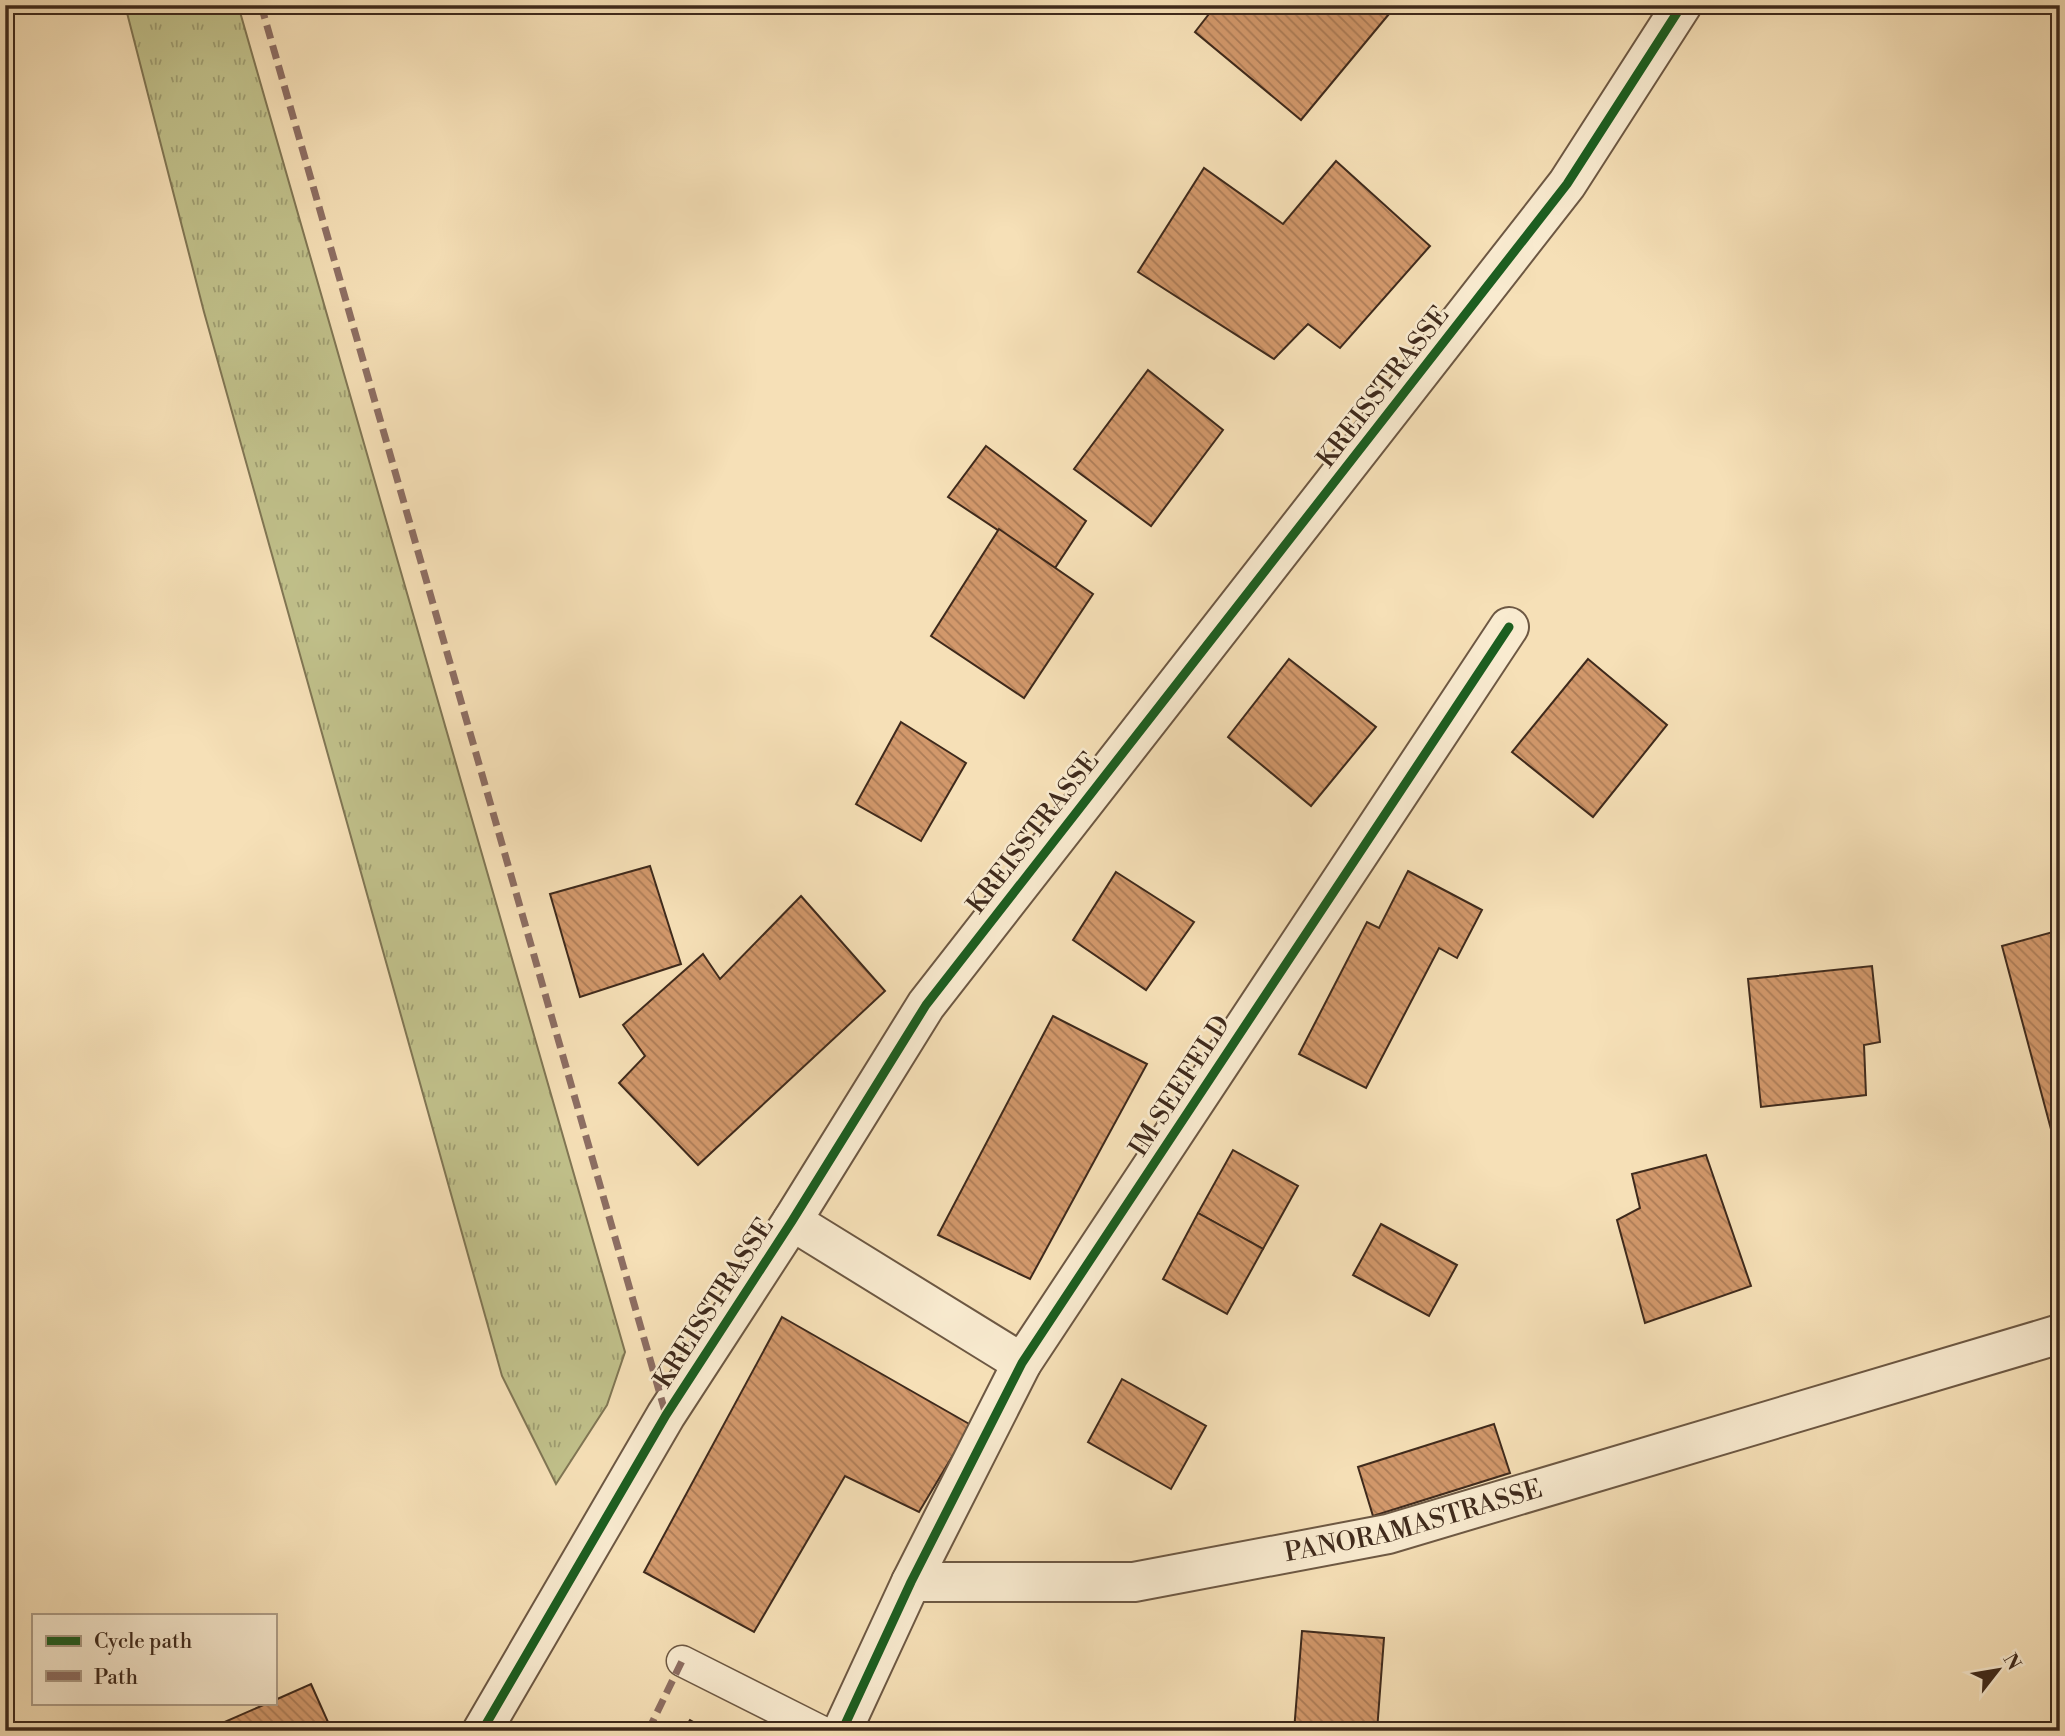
<svg xmlns="http://www.w3.org/2000/svg" width="2065" height="1736" viewBox="0 0 2065 1736" font-family="'Libre Bodoni',serif">
  <style>
    .grass { fill: url(#grass-tufts); stroke: #807654; stroke-width: 2 }
    .building { fill: url(#building-back-hatch); stroke: #3f2a1c; stroke-width: 2 }
    .lines { fill: none; stroke-linecap: round; stroke-linejoin: round }
    .service-casing { stroke: #6d5843; stroke-width: 33 }
    .minor-casing { stroke: #6d5843; stroke-width: 42 }
    .tertiary-casing { stroke: #6d5843; stroke-width: 42 }
    .service { stroke: #f9ebd0; stroke-width: 30 }
    .minor { stroke: #f9ebd0; stroke-width: 38 }
    .tertiary { stroke: #f9ebd0; stroke-width: 38 }
    .quiet { stroke: #8d6e63; stroke-width: 7; stroke-dasharray: 14 7; stroke-linecap: butt }
    .cycleway-casing { stroke: #f9ebd0; stroke-width: 13 }
    .cycleway { stroke: #1b5e20; stroke-width: 9 }
    .labels { text-anchor: middle; dominant-baseline: central; stroke-width: 5; stroke-linejoin: round; paint-order: stroke }
    .street-label { font-size: 26px; fill: #3f2a1c; stroke: #f9ebd0 }
  </style>
  <defs>
    <pattern id="grass-tufts" width="24" height="20" patternUnits="userSpaceOnUse" patternTransform="scale(1.75)"><rect width="24" height="20" fill="#c1c18b"/><path d="M3 7l-1-3M5 7V3M7 7l1-3M15 17l-1-3M17 17v-4M19 17l1-3" fill="none" stroke="#9e9d71"/></pattern>
    <pattern id="building-back-hatch" width="6" height="6" patternUnits="userSpaceOnUse" patternTransform="scale(1.75)"><rect width="6" height="6" fill="#d2986b"/><path d="M-1 5l2 2M0 0l6 6M5-1l2 2" fill="none" stroke="#ac7c57"/></pattern>
  </defs>
  <rect width="100%" height="100%" fill="#f6e0b7"/>
  <filter id="stains"><feTurbulence type="fractalNoise" baseFrequency=".00286" numOctaves="4"/><feColorMatrix values="0 0 0 0 .2 0 0 0 0 .09 0 0 0 0 .02 0 0 0 .5 -.17"/></filter>
  <radialGradient id="worn" r=".72"><stop offset=".6" stop-color="#630" stop-opacity="0"/><stop offset="1" stop-color="#630" stop-opacity=".3"/></radialGradient>
  <polygon class="grass" points="125,5 238,5 625,1352 607,1405 556,1484 502,1376 204,312"/>
  <g class="building">
    <polygon points="1216,5 1379,5 1389,14 1301,120 1195,32"/>
    <polygon points="1336,161 1430,246 1340,348 1308,324 1274,359 1138,272 1204,168 1283,224"/>
    <polygon points="1148,370 1223,430 1151,526 1074,469"/>
    <polygon points="986,446 1086,521 1055,568 948,497"/>
    <polygon points="999,529 1093,594 1024,698 931,636"/>
    <polygon points="1289,659 1376,727 1311,806 1228,737"/>
    <polygon points="1588,659 1667,725 1593,817 1512,752"/>
    <polygon points="901,722 966,763 921,841 856,804"/>
    <polygon points="650,866 681,964 580,997 550,894"/>
    <polygon points="1408,871 1482,910 1457,958 1439,948 1366,1088 1299,1054 1367,922 1379,928"/>
    <polygon points="1116,872 1194,922 1146,990 1073,940"/>
    <polygon points="801,896 885,991 698,1165 619,1083 645,1056 623,1025 703,954 720,979"/>
    <polygon points="2060,930 2060,1163 2002,946"/>
    <polygon points="1872,966 1880,1042 1864,1045 1866,1095 1761,1107 1748,979"/>
    <polygon points="1053,1016 1147,1064 1030,1279 938,1235"/>
    <polygon points="1233,1150 1298,1186 1263,1249 1198,1213"/>
    <polygon points="1706,1155 1751,1286 1645,1323 1617,1220 1640,1208 1632,1174"/>
    <polygon points="1198,1213 1263,1249 1227,1314 1163,1279"/>
    <polygon points="1381,1224 1457,1265 1429,1316 1353,1275"/>
    <polygon points="782,1317 971,1425 919,1512 845,1476 754,1632 644,1572"/>
    <polygon points="1122,1379 1206,1426 1171,1489 1088,1442"/>
    <polygon points="1494,1424 1510,1473 1373,1516 1358,1467"/>
    <polygon points="1302,1631 1384,1638 1377,1731 1294,1731"/>
    <polygon points="311,1684 332,1731 204,1731 268,1703 275,1703 275,1700"/>
    <polygon points="690,1720 709,1731 683,1731"/>
  </g>
  <g class="lines">
    <defs>
      <polyline id="service" points="682,1661 821,1731"/>
      <g id="minor">
        <polyline points="792,1221 1022,1363"/>
        <path id="s1" d="M911,1582H1134L1388,1534L2060,1334"/>
        <polyline points="842,1731 911,1582 1022,1363 1509,627"/>
      </g>
      <polyline id="tertiary" points="482,1731 666,1415 792,1221 926,1005 1567,184 1682,5"/>
    </defs>
    <use href="#service" class="service-casing"/>
    <use href="#minor" class="minor-casing"/>
    <use href="#tertiary" class="tertiary-casing"/>
    <use href="#service" class="service"/>
    <use href="#minor" class="minor"/>
    <use href="#tertiary" class="tertiary"/>
    <g class="quiet">
      <polyline points="261,5 666,1415"/>
      <polyline points="648,1731 682,1661"/>
    </g>
    <defs>
      <g id="cycleway">
        <polyline points="482,1731 666,1415 792,1221 926,1005 1567,184 1682,5"/>
        <polyline points="842,1731 911,1582 1022,1363 1509,627"/>
      </g>
    </defs>
    <use href="#cycleway" class="cycleway-casing"/>
    <use href="#cycleway" class="cycleway"/>
  </g>
  <g class="labels">
    <g class="street-label">
      <text transform="translate(1383 387) rotate(-52)">KREISSTRASSE</text>
      <text transform="translate(1033 833) rotate(-52)">KREISSTRASSE</text>
      <text transform="translate(1180 1086) rotate(-57)">IM SEEFELD</text>
      <text transform="translate(714 1303) rotate(-57)">KREISSTRASSE</text>
      <text stroke="none"><textPath href="#s1" startOffset="509">PANORAMASTRASSE</textPath></text>
    </g>
  </g>
  <rect width="2065" height="1736" fill="none" stroke="#f6e0b7" stroke-width="28"/>
  <rect x="7" y="7" width="2051" height="1722" fill="none" stroke="#3f2a1c" stroke-width="3.5"/>
  <rect x="14" y="14" width="2037" height="1708" fill="none" stroke="#3f2a1c" stroke-width="2"/>
  <rect x="32" y="1614" width="245" height="91" fill="#f9ebd0" stroke="#af9e88" stroke-width="2"/>
  <rect x="46" y="1636" width="35" height="10" fill="#1b5e20" stroke="#af9e88" stroke-width="2"/>
  <text x="94" y="1648" font-size="21" fill="#3f2a1c">Cycle path</text>
  <rect x="46" y="1671" width="35" height="10" fill="#8d6e63" stroke="#af9e88" stroke-width="2"/>
  <text x="94" y="1684" font-size="21" fill="#3f2a1c">Path</text>
  <g transform="translate(1998 1670) rotate(59)" stroke="#f9ebd0" stroke-width="5" paint-order="stroke">
  <path d="M0-5L12 26L0 18L-12 26Z" fill="#3f2a1c"/>
  <text y="-10" font-size="19" font-weight="bold" text-anchor="middle" fill="#3f2a1c">N</text>
  </g>
  <rect width="100%" height="100%" filter="url(#stains)"/>
  <rect width="100%" height="100%" fill="url(#worn)"/>
</svg>
